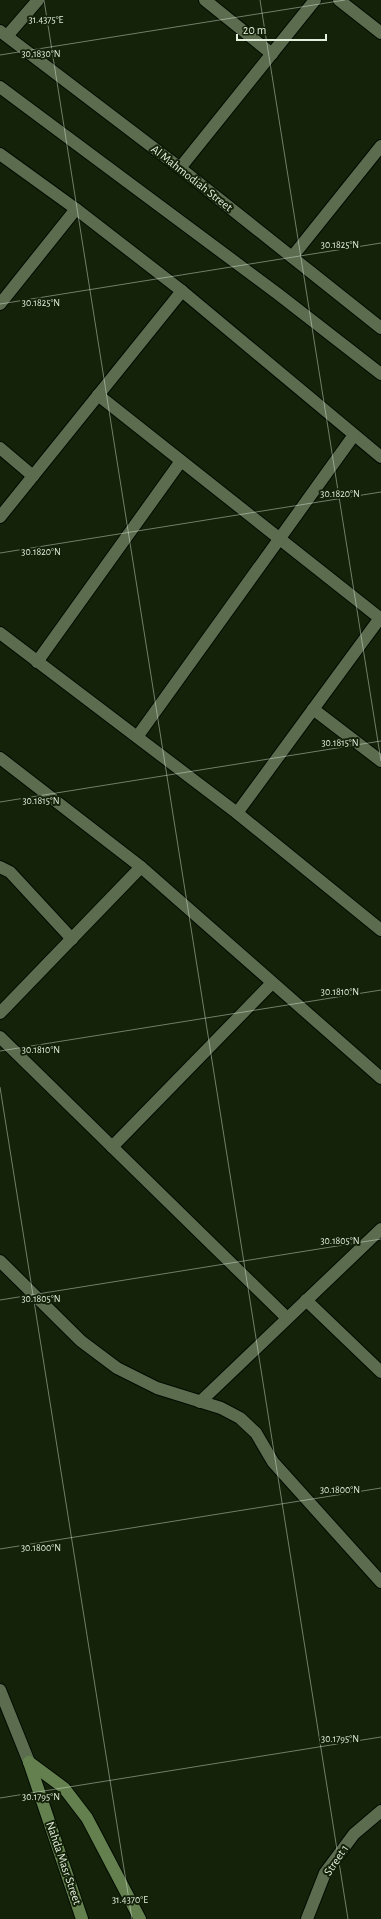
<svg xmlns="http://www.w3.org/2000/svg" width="381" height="1919" viewBox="0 0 381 1919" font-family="'Alegreya Sans',sans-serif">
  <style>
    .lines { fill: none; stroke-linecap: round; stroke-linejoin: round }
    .street-casing { stroke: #020b00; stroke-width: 14 }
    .secondary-casing { stroke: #020b00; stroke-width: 14 }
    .street { stroke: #5b6c4f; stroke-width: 12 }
    .secondary { stroke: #63804e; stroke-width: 12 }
    .ticks { fill: none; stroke: #e3eedd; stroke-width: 1; stroke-opacity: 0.45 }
    .labels { text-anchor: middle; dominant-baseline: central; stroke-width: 4; stroke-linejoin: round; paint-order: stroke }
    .street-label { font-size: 12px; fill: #e3eedd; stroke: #142209 }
    .ticks-label { font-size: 10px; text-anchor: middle; fill: #e3eedd; stroke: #142209; stroke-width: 4; stroke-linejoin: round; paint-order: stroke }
  </style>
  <rect width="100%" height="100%" fill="#142209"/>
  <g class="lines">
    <defs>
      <g id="street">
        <polyline points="205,0 272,54"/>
        <polyline points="339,0 381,33"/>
        <polyline points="0,31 180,168 381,328"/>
        <polyline points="7,36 38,0"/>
        <polyline points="0,87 278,294 381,374"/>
        <polyline points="0,154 76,209 182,291 381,457"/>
        <polyline points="180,168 315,0"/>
        <polyline points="292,257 381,146"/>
        <polyline points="0,304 76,209"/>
        <polyline points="98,395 381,619"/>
        <polyline points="0,448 33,476"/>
        <polyline points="0,517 182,291"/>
        <polyline points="0,633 237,813 381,930"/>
        <polyline points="37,662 181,461"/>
        <polyline points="313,709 381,761"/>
        <polyline points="137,737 354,435"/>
        <polyline points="0,758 141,867 381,1078"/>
        <polyline points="237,813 380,618"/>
        <polyline points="0,867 10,872 72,939"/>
        <polyline points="0,1013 141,867"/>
        <polyline points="0,1037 287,1318"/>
        <polyline points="112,1147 272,983"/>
        <polyline points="0,1261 81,1341 117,1368 157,1388 221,1408 240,1418 256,1433 273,1462 381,1582"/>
        <polyline points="306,1300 381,1372"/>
        <polyline points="200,1402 381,1229"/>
        <polyline points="0,1690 29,1762"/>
        <polyline points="307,1919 325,1873 354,1834 381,1811"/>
      </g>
      <g id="secondary">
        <polyline points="29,1762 64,1788 87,1818 140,1919"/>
        <polyline points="29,1762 82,1919"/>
      </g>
    </defs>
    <use href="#street" class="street-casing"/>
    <use href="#secondary" class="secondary-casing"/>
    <use href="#street" class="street"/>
    <use href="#secondary" class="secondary"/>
  </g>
  <path class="ticks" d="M44,0L348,1919M260,0L381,761M0,55L345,0M0,304L381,243M0,553L381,492M0,802L381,741M0,1051L381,990M0,1087L132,1919M0,1300L381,1239M0,1549L381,1488M0,1798L381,1737"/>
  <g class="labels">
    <g class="street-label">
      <text transform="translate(192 178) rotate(38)">Al Mahmodiah Street</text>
      <text transform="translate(336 1860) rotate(-56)">Street 1</text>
      <text transform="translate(64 1863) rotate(71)">Nahda Masr Street</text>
    </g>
  </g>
  <g class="ticks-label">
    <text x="46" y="23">31.4375°E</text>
    <text x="41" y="57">30.1830°N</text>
    <text x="340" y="248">30.1825°N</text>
    <text x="41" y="306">30.1825°N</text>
    <text x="340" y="497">30.1820°N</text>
    <text x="41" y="555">30.1820°N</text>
    <text x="340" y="746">30.1815°N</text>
    <text x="41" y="804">30.1815°N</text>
    <text x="340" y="995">30.1810°N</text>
    <text x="41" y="1053">30.1810°N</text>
    <text x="340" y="1244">30.1805°N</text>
    <text x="41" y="1302">30.1805°N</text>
    <text x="340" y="1493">30.1800°N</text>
    <text x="41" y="1551">30.1800°N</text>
    <text x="340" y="1742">30.1795°N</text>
    <text x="41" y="1800">30.1795°N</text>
    <text x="130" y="1903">31.4370°E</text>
  </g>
  <path d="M237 34v6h89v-6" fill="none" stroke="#e3eedd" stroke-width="2"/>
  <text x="243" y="34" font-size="12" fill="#e3eedd" stroke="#142209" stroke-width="3" paint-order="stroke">20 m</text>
</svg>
